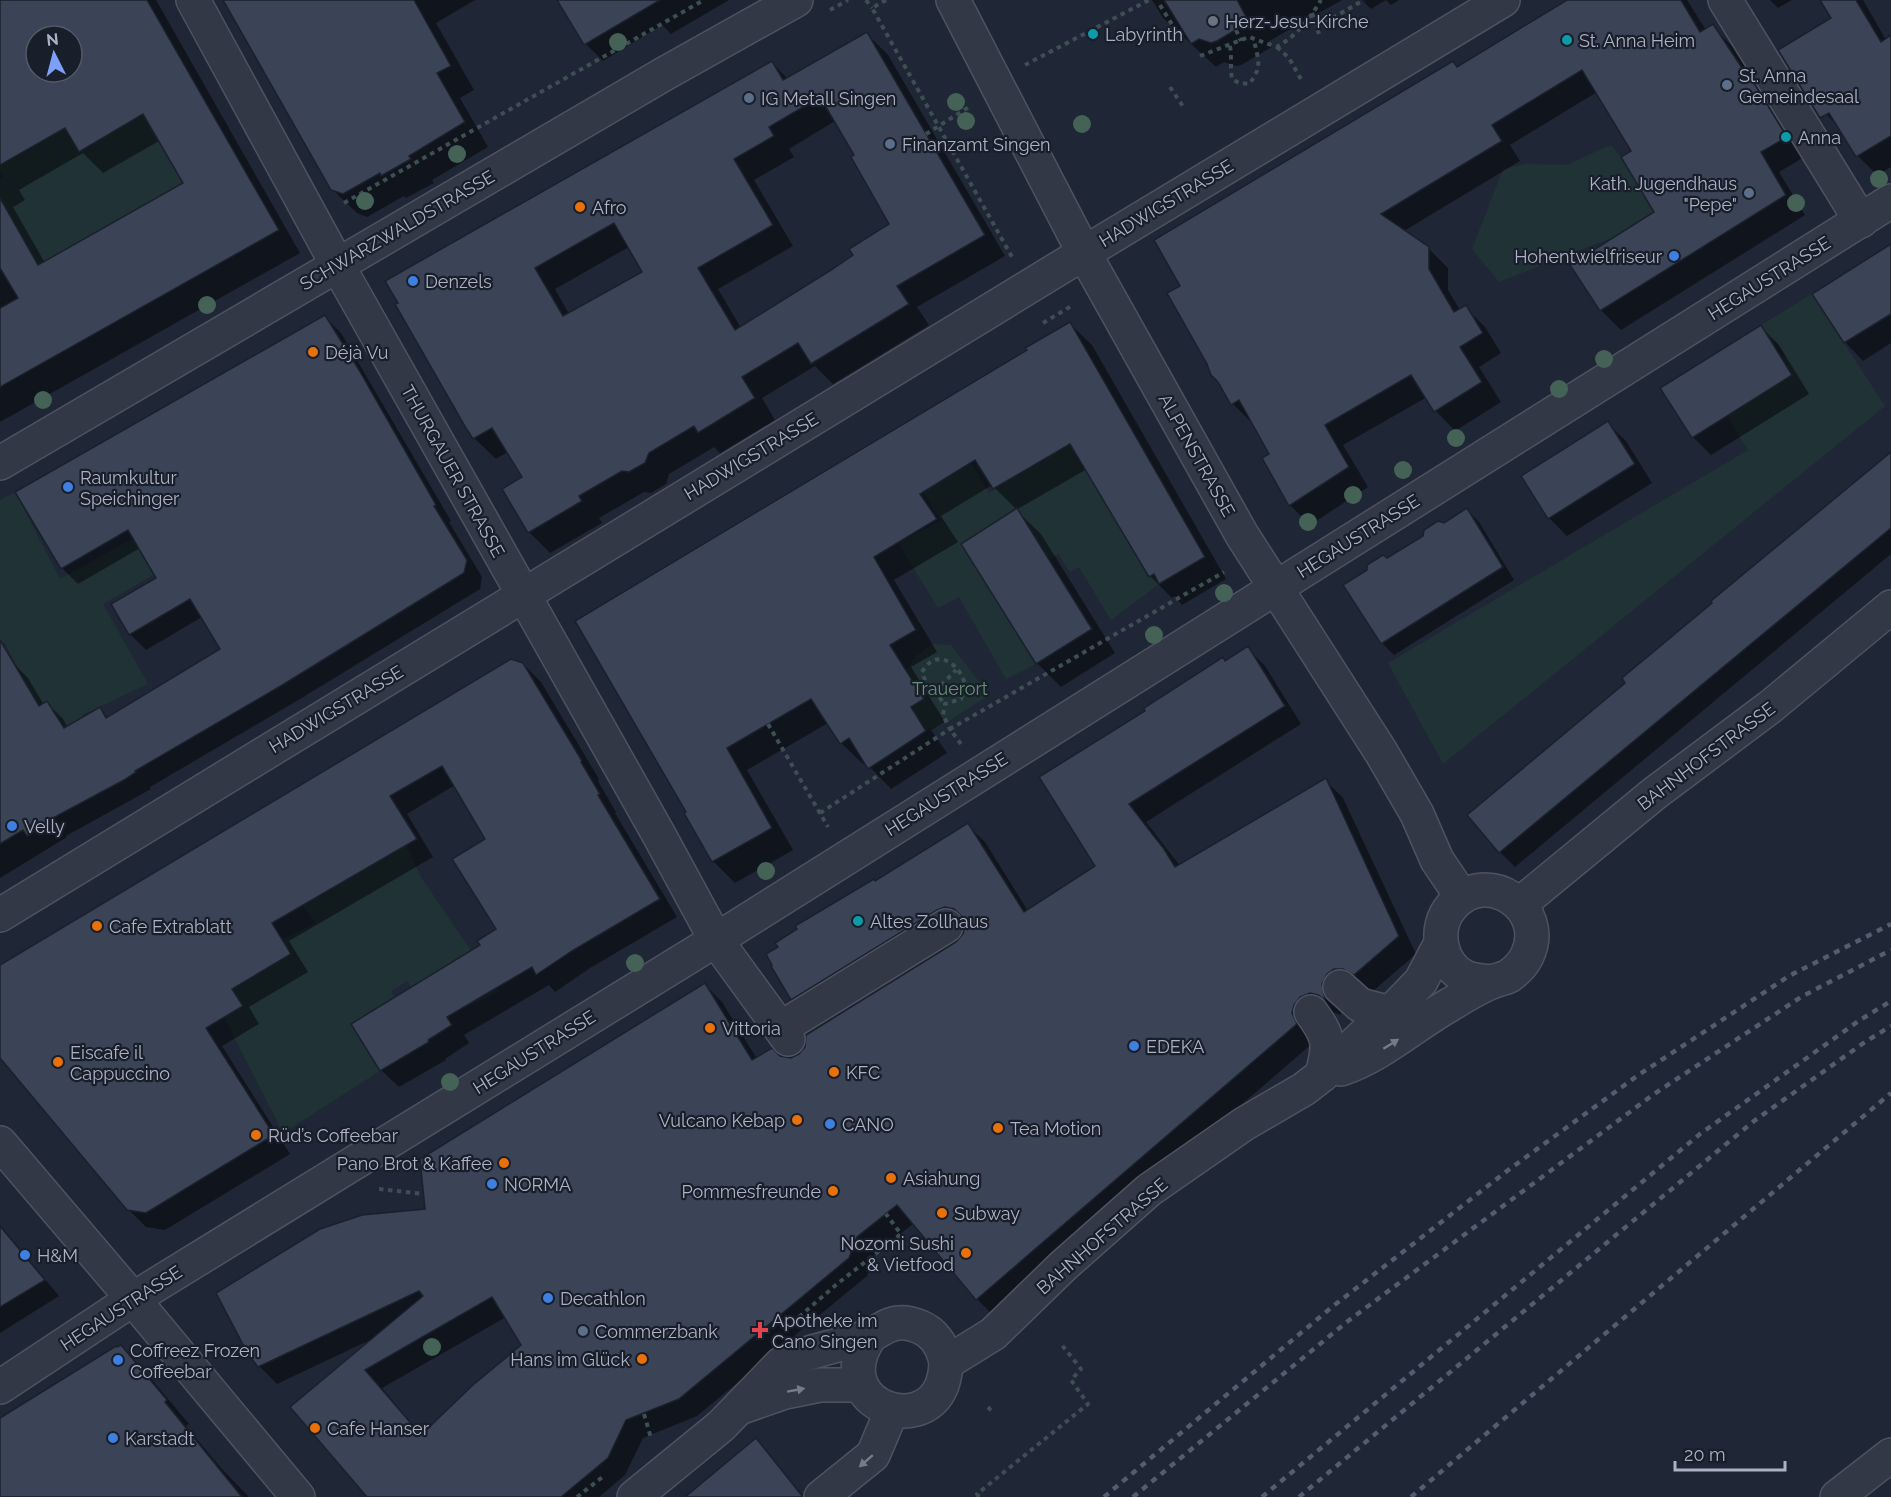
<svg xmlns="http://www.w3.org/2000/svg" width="1891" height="1497" viewBox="0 0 1891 1497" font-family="Raleway,sans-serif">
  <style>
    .green { fill: #213236 }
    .shadow { fill: #0007; fill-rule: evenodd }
    .building { fill: #3b4456; stroke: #1a202c; stroke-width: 1.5; fill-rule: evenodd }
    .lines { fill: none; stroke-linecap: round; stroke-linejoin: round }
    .minor-casing { stroke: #4d5361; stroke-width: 36 }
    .path { stroke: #3e4f54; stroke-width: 4; stroke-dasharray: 4.5 4.5; stroke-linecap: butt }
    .minor { stroke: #323846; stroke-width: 33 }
    .rail { stroke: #545c6d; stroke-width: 4.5; stroke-dasharray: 6 6; stroke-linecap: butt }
    .tree { fill: #456257 }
    .oneway { fill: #757b8b }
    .worship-dot { fill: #6b7280; stroke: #181e2a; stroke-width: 2 }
    .culture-dot { fill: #0f9aa8; stroke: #181e2a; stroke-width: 2 }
    .service-dot { fill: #5c6f8a; stroke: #181e2a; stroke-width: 2 }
    .food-dot { fill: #e8710a; stroke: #181e2a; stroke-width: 2 }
    .shop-dot { fill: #3f7fe0; stroke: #181e2a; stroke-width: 2 }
    .health-dot { fill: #e0444e; stroke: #181e2a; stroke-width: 2 }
    .labels { text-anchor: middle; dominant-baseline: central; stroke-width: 4.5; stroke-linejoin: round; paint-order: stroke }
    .poi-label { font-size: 18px; fill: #acb2c3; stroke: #181e2a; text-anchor: start }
    .street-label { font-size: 18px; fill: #acb2c3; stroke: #181e2a }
    .park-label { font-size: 18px; fill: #649373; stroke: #181e2a }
  </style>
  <rect width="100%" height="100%" fill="#1f2635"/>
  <g class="green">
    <polygon points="138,102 183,183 38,265 0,198 0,179 3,177 0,171 0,165 57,132 51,120"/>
    <polygon points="1611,145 1621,157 1641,191 1666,205 1616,236 1499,282 1472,249 1503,169 1525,164 1566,165"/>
    <polygon points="1812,294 1885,406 1443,764 1388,663 1748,450 1727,417 1792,375 1781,358 1784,355 1775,341 1772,342 1761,325"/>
    <polygon points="1077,441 1081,462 1148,576 1154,574 1159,584 1111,620 1079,567 1070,572 1058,554 1049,560 1017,509 961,544 1036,664 1006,679 959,597 938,608 898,543 941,521 923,492 971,463 989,493 1007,481"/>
    <polygon points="15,492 60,579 147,530 169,566 103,604 148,684 82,715 93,730 73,743 47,701 39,706 4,642 0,644 0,500"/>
    <polygon points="932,644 951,645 989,695 946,723 926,731 911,707 924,699 906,671 916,656"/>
    <polygon points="406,845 421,877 499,992 459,1010 435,972 411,987 407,981 391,991 394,997 351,1024 380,1071 283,1133 224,1017 242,1006 232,989 291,954 282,939 316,923 302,905"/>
  </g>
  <g class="shadow">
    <path d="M0,0H156L300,253L0,422ZM36,36H72V72H36ZM159,141L185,184L45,263L13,207L25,200L19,190L83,153L103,173Z"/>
    <polygon points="225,0 475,0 436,23 474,90 460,98 488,147 432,180 434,183 406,198 404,196 367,217 357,213 332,189"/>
    <polygon points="559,0 729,0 671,34 662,25 603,61 586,44"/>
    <polygon points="1152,0 1342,0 1269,41 1272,47 1241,65 1236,66 1224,62 1216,67 1163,18"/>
    <polygon points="1362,0 1399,0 1391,5 1386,0 1371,9"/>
    <polygon points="1569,0 1687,0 1706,30 1716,30 1736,50 1804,157 1779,172 1805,215 1621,330 1601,310 1656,213 1633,152 1597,92 1510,145 1520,161 1404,231 1428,248 1448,268 1448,290 1460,310 1465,307 1485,327 1501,353 1479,367 1501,402 1455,431 1436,411 1427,397 1343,445 1368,487 1310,525 1290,505 1271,454 1252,423 1233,404 1182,287 1453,62 1458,68"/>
    <polygon points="1770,0 1792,0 1778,8"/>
    <polygon points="1821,0 1863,0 1886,40 1891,37 1891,167 1877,175 1858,156 1840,128 1826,114 1832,19"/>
    <path d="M867,34L888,55L1005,256L917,307L929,325L833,384L815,366L762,398L775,420L720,453L714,447L669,474L666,484L651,493L644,492L599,518L602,523L550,553L529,532L524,478L508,452L496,459L474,438L398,305L772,63L788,79ZM835,121L891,225L855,256L741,328L718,289L793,246L754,180L794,157L789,149ZM629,247L644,273L569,314L555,289Z"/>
    <polygon points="1891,245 1891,343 1863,361 1845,342 1814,294"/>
    <polygon points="325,317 341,333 451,521 449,522 482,577 480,589 300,699 150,787 151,789 140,795 66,836 67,837 0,878 0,668 12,662 28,678 44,705 47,703 63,719 68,728 99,709 108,718 222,650 202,617 146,650 130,634 158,578 140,548 78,584 62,568"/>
    <polygon points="1070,324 1092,345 1226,579 1182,605 1174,596 1172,598 1150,576 1087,469 1016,510 1041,534 1115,653 1061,687 1037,663 1017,510 992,485 941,516 958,542 894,580 937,652 911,667 945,722 931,730 947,753 891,789 866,763 863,764 841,743 828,723 747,770 793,850 735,883 713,861 688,813 578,621 1029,350"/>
    <polygon points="1761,327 1779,345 1809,394 1711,455 1693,437"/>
    <polygon points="1607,423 1626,441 1652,483 1567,536 1549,518"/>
    <polygon points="1891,457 1891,554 1515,867 1500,852 1627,683"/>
    <polygon points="1467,510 1479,522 1514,580 1394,655 1382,643 1444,524"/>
    <path d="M1247,648L1265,666L1301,724L1146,822L1180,866L1325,780L1343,798L1416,954L1373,991L1362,986L1339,1002L1341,1015L1328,1010L1314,1042L995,1317L977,1299L914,1223L874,1255L867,1276L697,1416L643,1438L625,1475L599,1497H369L332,1454L372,1339L277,1384L259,1366L426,1211L705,985L722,1002L757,1059H791L799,1056L957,943L964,935L966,924L955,927L810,1016L793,999L875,882L967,825L985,842L1028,911L1097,866L1041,777ZM506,1317L523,1346L422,1436L382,1388Z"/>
    <polygon points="523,664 541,682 599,779 598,781 616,812 615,813 677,917 590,968 555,992 549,985 464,1035 469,1043 445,1059 446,1060 399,1087 381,1070 482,945 498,929 487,840 455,785 407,814 433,857 289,941 308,972 249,1007 259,1024 222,1046 290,1154 165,1230 146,1227 128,1209 0,1056 0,967"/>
    <polygon points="0,1225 59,1296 0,1333"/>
    <polygon points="120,1347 143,1369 189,1424 186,1426 221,1468 249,1497 0,1497 0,1419"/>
  </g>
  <g class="building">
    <path d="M0,0H147L279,230L0,387V308L18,298L0,268V198L38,265L183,183L143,114L79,152L65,128L0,165ZM36,36H72V72H36Z"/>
    <polygon points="223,0 414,0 451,66 437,73 465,122 409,156 411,159 381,176 380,173 343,194 331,190"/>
    <polygon points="557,0 660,0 584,45"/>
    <polygon points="1164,0 1237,0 1249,22 1217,41 1211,43 1199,39 1191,44"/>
    <polygon points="1567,0 1681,0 1700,32 1713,24 1744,71 1746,70 1787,137 1761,152 1786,195 1600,311 1570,265 1654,212 1621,157 1631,151 1582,70 1492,125 1502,141 1381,214 1429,247 1429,269 1454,312 1466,305 1483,333 1460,347 1482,382 1434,412 1411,375 1325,425 1349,467 1289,506 1262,458 1269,454 1239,400 1231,405 1218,382 1211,375 1207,364 1167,293 1180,286 1154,240 1453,61 1457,67"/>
    <polygon points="1820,0 1856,0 1881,42 1891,35 1891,136 1856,157 1829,113 1820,118 1778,50 1831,18"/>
    <path d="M867,32L985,235L897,286L909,304L811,364L798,343L742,377L755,398L698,433L694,426L649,453L645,463L629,472L622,471L579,496L582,501L528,533L502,489L522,477L492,428L473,439L466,428L395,304L398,303L385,281L772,61L783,80ZM820,97L854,155L851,157L889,224L849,249L853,255L831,270L735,330L698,268L773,225L734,159L774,136L769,127ZM614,223L642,272L563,316L535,268Z"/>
    <polygon points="1891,244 1891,314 1844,343 1812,294"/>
    <polygon points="325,315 359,370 436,505 434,506 467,560 464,573 284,684 135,771 136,772 124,780 51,819 52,821 27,836 23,830 0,844 0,640 39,706 47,701 64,728 100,707 106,718 220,649 190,599 129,635 111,604 156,578 128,530 61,569 15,492"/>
    <polygon points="1070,322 1205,557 1159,584 1154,574 1149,577 1070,444 993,489 975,460 920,494 937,519 874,557 916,630 890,645 924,699 911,707 926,731 868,769 849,738 840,744 811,699 727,748 772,828 712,862 684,813 686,812 575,621 1027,350 1025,348"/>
    <polygon points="1761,325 1792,375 1692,438 1660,388"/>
    <polygon points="1608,421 1635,464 1548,519 1521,476"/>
    <polygon points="1891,452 1891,528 1499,853 1467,815 1625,683 1622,678 1712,603 1711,601"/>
    <polygon points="1017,508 1092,629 1036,664 961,544"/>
    <polygon points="1467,508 1503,567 1381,644 1343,585 1367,570 1367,565 1383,555 1387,558 1423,536 1424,530 1438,521 1444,523"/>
    <path d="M1248,646L1285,706L1129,804L1164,849L1175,867L1326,778L1399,936L1354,975L1343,969H1334L1327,974L1322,984L1325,1000L1318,995L1310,993L1300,997L1294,1005L1292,1013L1297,1024L976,1300L897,1205L857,1237L849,1258L679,1399L626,1420L608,1458L561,1497H367L290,1407L423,1296L419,1291L258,1367L248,1354L216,1293L320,1229L362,1215L425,1209L420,1159L705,983L752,1060L772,1048L780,1056L791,1058L799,1054L805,1047L806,1035L956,942L963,934L965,925L962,917L954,909L945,907L937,910L791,1000L771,966L772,965L766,954L778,947L775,943L797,929L795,926L874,879L875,881L968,823L1024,912L1095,866L1039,777L1145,711L1144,708L1223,657L1225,661ZM492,1297L521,1345L473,1385L421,1435L365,1370Z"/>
    <polygon points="511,659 523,663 582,761 581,762 600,794 598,795 660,899 572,951 536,975 532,967 447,1017 452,1025 428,1040 429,1042 380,1071 351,1024 480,945 477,941 496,929 452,859 485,839 442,766 390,796 417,839 272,923 291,954 232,989 243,1006 206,1028 274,1135 146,1213 127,1210 0,1058 0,965"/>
    <polygon points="0,1226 45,1280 0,1307"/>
    <polygon points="121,1345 167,1400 165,1402 242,1497 0,1497 0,1418 116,1346 117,1347"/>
    <polygon points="756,1438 803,1497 685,1497"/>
  </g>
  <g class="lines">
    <defs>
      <g id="minor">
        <polyline points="193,0 338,266 659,835 716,940 788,1039"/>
        <polyline points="953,0 1084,253 1242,535 1381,752 1417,814 1437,860 1462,897"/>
        <polyline points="1725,0 1861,221"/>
        <polyline points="0,463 664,74 796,0"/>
        <polyline points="1520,904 1655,793 1770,707 1891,607"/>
        <polyline points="0,915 1084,253 1503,0"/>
        <polyline points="1340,987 1360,1005 1390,1013"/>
        <path d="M1311,1012C1330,1038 1330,1044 1322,1075"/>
        <polyline points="781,1028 946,926"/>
        <path d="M1341,1069C1382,1055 1414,1025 1451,1004C1464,996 1478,988 1491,982C1497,980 1503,979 1509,976C1516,971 1523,964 1527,956C1550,908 1486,866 1452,906C1433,927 1439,964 1465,977C1474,981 1483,981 1492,982"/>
        <polyline points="0,1143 133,1299 298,1497"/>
        <polyline points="946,1363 993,1334 1063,1266 1149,1190 1244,1124 1304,1089 1322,1075 1366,1033 1390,1013 1421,981 1441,943"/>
        <polyline points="0,1387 133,1299 716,940 1891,201"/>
        <polyline points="742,1407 785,1392 820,1385 861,1385"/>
        <path d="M634,1497L721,1426L781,1364C809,1350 840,1346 869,1336C879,1332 886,1324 898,1323C906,1322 913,1324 920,1327C933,1332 942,1345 945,1358C947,1367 945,1376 942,1385C921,1439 824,1402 871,1335"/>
        <polyline points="821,1497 873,1455 892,1410"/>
        <polyline points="1837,1497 1891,1455"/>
      </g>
    </defs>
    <use href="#minor" class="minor-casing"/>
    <g class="path">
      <polyline points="866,0 872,8"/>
      <polyline points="886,0 872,8 1012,257"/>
      <polyline points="1160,5 1176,31"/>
      <polyline points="830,10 848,0"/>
      <polyline points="1312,13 1319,34"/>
      <polyline points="1317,27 1364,0"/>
      <polyline points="1236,30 1241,41"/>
      <path d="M1230,46C1232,57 1230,67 1232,79L1239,83L1249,84C1263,67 1258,60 1254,40"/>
      <polyline points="1277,47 1289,58 1302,81"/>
      <path d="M1200,56L1249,37L1277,47C1297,35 1309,20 1321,0"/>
      <polyline points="1025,65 1149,0"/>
      <polyline points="1170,87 1184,108"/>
      <polyline points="926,134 969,107"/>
      <polyline points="344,203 704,0"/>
      <polyline points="1043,323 1073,305"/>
      <polyline points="935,692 956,670"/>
      <polyline points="768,724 828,827"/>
      <polyline points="961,744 950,729 1224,572"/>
      <path d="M820,813L950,729L943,715L945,704L961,699C962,696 964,693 965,690C967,672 939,642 922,672L926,683L945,704"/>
      <polyline points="379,1189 423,1194"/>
      <polyline points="799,1317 837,1284 901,1234 886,1214"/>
      <polyline points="988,1407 993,1413"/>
      <polyline points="644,1414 651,1438"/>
      <polyline points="577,1497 605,1475"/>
      <polyline points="979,1497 977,1494 1088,1404 1071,1380 1081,1369 1061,1344"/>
    </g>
    <use href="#minor" class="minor"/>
    <g class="rail">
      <polyline points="1104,1497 1332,1307 1507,1171 1637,1076 1789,976 1891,924"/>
      <polyline points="1133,1497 1348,1321 1654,1094 1801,997 1891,950"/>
      <polyline points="1262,1497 1700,1134 1860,1020 1891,1001"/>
      <polyline points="1299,1497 1754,1121 1865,1042 1891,1026"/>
      <polyline points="1411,1497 1891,1093"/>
    </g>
  </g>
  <g class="tree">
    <circle cx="618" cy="42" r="9"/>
    <circle cx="956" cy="102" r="9"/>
    <circle cx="966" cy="121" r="9"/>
    <circle cx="1082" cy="124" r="9"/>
    <circle cx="457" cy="154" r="9"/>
    <circle cx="1879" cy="179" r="9"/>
    <circle cx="365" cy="201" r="9"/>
    <circle cx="1796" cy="203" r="9"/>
    <circle cx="207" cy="305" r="9"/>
    <circle cx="1604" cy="359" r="9"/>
    <circle cx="1559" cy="389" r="9"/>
    <circle cx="43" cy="400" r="9"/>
    <circle cx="1456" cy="438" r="9"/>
    <circle cx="1403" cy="470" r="9"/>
    <circle cx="1353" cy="495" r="9"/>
    <circle cx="1308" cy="522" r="9"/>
    <circle cx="1224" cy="593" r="9"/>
    <circle cx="1154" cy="635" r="9"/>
    <circle cx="766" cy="871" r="9"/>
    <circle cx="635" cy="963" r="9"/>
    <circle cx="450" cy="1082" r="9"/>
    <circle cx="432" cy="1347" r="9"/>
  </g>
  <defs><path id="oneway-solid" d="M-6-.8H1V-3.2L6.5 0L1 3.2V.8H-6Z" transform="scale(1.5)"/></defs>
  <g class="oneway">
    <use href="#oneway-solid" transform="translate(1391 1044) rotate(-32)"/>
    <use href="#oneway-solid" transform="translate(796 1390) rotate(-10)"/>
    <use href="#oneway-solid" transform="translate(866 1461) rotate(139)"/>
  </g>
  <circle class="worship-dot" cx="1213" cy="21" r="6"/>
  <g class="culture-dot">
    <circle cx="1093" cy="34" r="6"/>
    <circle cx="1567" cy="40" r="6"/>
    <circle cx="1786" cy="137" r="6"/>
    <circle cx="858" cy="921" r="6"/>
  </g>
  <g class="service-dot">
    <circle cx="1727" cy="85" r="6"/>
    <circle cx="749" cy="98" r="6"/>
    <circle cx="890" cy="144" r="6"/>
    <circle cx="1749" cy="193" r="6"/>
    <circle cx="583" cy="1331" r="6"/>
  </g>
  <g class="food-dot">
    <circle cx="580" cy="207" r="6"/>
    <circle cx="313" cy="352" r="6"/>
    <circle cx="97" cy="926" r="6"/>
    <circle cx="710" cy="1028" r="6"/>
    <circle cx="58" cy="1062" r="6"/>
    <circle cx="834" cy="1072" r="6"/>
    <circle cx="797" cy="1120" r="6"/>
    <circle cx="998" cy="1128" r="6"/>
    <circle cx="256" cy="1135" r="6"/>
    <circle cx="504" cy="1163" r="6"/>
    <circle cx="891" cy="1178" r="6"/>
    <circle cx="833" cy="1191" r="6"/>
    <circle cx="942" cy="1213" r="6"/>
    <circle cx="966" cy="1253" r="6"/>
    <circle cx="642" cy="1359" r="6"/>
    <circle cx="315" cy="1428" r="6"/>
  </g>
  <g class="shop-dot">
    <circle cx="1674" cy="256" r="6"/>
    <circle cx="413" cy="281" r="6"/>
    <circle cx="68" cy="487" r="6"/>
    <circle cx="12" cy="826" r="6"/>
    <circle cx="1134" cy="1046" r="6"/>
    <circle cx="830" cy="1124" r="6"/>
    <circle cx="492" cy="1184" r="6"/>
    <circle cx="25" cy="1255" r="6"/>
    <circle cx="548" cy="1298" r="6"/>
    <circle cx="118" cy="1360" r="6"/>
    <circle cx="113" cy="1438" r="6"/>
  </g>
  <path class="health-dot" d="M757 1321h6v6h6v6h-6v6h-6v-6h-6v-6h6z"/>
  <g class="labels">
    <g class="poi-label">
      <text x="1225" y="21">Herz-Jesu-Kirche</text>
      <text x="1105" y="34">Labyrinth</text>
      <text x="1579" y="40">St. Anna Heim</text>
      <text x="1739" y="75">St. Anna<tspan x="1739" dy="21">Gemeindesaal</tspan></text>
      <text x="761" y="98">IG Metall Singen</text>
      <text x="1798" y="137">Anna</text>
      <text x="902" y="144">Finanzamt Singen</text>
      <text x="1737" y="183" text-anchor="end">Kath. Jugendhaus<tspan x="1737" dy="21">"Pepe"</tspan></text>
      <text x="592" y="207">Afro</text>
      <text x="1662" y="256" text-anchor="end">Hohentwielfriseur</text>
      <text x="425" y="281">Denzels</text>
      <text x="325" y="352">Déjà Vu</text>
      <text x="80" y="477">Raumkultur<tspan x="80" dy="21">Speichinger</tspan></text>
      <text x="24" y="826">Velly</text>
      <text x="870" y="921">Altes Zollhaus</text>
      <text x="109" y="926">Cafe Extrablatt</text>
      <text x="722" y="1028">Vittoria</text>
      <text x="1146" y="1046">EDEKA</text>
      <text x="70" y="1052">Eiscafe il<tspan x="70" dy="21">Cappuccino</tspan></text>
      <text x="846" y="1072">KFC</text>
      <text x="785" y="1120" text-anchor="end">Vulcano Kebap</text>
      <text x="842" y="1124">CANO</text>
      <text x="1010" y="1128">Tea Motion</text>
      <text x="268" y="1135">Rüd’s Coffeebar</text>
      <text x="492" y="1163" text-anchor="end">Pano Brot &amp; Kaffee</text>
      <text x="903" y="1178">Asiahung</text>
      <text x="504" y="1184">NORMA</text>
      <text x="821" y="1191" text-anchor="end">Pommesfreunde</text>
      <text x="954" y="1213">Subway</text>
      <text x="954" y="1243" text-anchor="end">Nozomi Sushi<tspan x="954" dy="21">&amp; Vietfood</tspan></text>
      <text x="37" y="1255">H&amp;M</text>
      <text x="560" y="1298">Decathlon</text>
      <text x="772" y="1320">Apotheke im<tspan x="772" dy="21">Cano Singen</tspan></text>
      <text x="595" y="1331">Commerzbank</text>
      <text x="130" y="1350">Coffreez Frozen<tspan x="130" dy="21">Coffeebar</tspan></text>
      <text x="630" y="1359" text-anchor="end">Hans im Glück</text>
      <text x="327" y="1428">Cafe Hanser</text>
      <text x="125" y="1438">Karstadt</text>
    </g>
    <g class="street-label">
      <text transform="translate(1166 203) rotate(-31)">HADWIGSTRASSE</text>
      <text transform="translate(397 230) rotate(-30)">SCHWARZWALDSTRASSE</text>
      <text transform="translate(1769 278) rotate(-32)">HEGAUSTRASSE</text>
      <text transform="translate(1197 455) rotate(61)">ALPENSTRASSE</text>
      <text transform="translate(751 456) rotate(-31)">HADWIGSTRASSE</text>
      <text transform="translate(453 471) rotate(61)">THURGAUER STRASSE</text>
      <text transform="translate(1358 536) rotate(-32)">HEGAUSTRASSE</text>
      <text transform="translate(336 709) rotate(-31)">HADWIGSTRASSE</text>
      <text transform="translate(1706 756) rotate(-37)">BAHNHOFSTRASSE</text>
      <text transform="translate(946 794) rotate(-32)">HEGAUSTRASSE</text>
      <text transform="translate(534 1052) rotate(-32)">HEGAUSTRASSE</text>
      <text transform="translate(1102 1236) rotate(-41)">BAHNHOFSTRASSE</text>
      <text transform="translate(121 1308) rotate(-33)">HEGAUSTRASSE</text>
    </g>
    <g class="park-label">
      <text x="950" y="688">Trauerort</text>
    </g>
  </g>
  <g transform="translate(54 54) rotate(354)"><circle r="28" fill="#181e2a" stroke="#535967" stroke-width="1.5"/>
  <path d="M0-4.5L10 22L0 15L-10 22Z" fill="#7ca0f8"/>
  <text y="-9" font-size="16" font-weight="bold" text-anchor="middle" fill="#acb2c3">N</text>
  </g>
  <path d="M1675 1461v9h110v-9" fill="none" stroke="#acb2c3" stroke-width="3"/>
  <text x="1684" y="1461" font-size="18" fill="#acb2c3" stroke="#181e2a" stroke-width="4.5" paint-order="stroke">20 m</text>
</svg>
